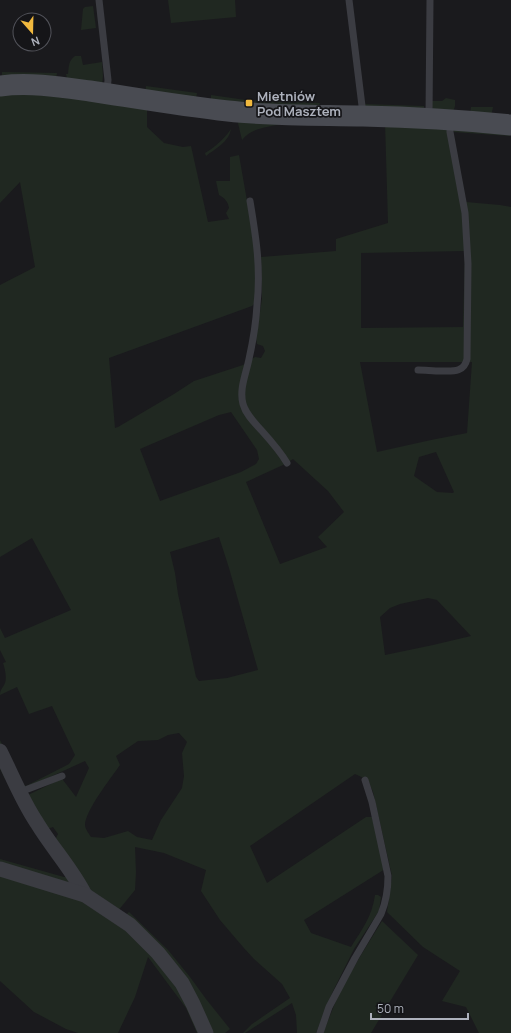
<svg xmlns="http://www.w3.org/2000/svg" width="511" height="1033" viewBox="0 0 511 1033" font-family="Manrope,sans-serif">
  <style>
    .green { fill: #202821; fill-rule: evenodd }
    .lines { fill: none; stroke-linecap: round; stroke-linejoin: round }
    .lane { stroke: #3b3c42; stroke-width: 7 }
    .street { stroke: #3b3c42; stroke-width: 15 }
    .secondary { stroke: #494b52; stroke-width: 21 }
    .poi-dot { fill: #f1b93e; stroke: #151518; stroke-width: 1.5 }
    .labels { text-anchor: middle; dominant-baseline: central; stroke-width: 3.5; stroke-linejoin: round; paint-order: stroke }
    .poi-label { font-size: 13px; font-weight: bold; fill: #adb1bc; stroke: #151518; text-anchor: start }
  </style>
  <rect width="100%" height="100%" fill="#1a1a1d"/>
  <g class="green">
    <polygon points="168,0 235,0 236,17 171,23"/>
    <polygon points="93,6 96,28 81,30 83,9 85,7"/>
    <path d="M75,56H81L83,65L102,62L103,76L102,85L67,78L66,74H68C69,67 68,61 75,56Z"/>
    <polygon points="2,72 57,73 56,79 2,80"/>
    <polygon points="146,86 197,93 196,99 145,93"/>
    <path d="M12,90L147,107V127L164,143L183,147L191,146L208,222L229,219L226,213L229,208C228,202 225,198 219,195L216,181H230V157L239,155L256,252L255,303L252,306L109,358L115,428L118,427L174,394L194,381L243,365L255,357L261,358L265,351L263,346L257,344L256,338L262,299L261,257L336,251V239L388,223L385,122L440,126L448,131L453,132L455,129L511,131L510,136L453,132L466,202L500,205L511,207V1033H479L466,1007L442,1001L460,971L423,947L387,912L392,876L373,792L368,780L355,774L250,846L267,883L366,817H372L385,869L304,920L311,933L351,947C362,929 372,917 375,895H378L381,897L379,911L354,949L333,991L316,1033H297L296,1015L292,1003L245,1033H243L252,1024L290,998L282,984L254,959L243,947L220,920L201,891L206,870L164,853L135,847L136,872L135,890L113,917L169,971L202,1033H197L186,1008L148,957L135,997L118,1033H78L66,1029L34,1012L0,981V874L84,899L55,840L58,834L53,827L44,830L28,795L63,778V780L76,797L89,768L85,761L28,787H23L0,745V740L21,783L26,786L69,764L75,755L52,706L29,714L17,687L0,695C0,689 3,688 5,683C7,677 5,669 3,663L6,662L0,650V628L5,638L71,610L32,538L0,557V285L35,267L20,182L0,203V92ZM465,251L463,327L361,328V253ZM360,362H472L467,433L431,440L377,452ZM231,412L257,450L259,459L256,464L241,472L160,501L140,449L219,415ZM436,452L454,492L453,493L437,492L414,476L419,457ZM293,459L328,491L344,512L318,537L327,547L280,564L246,482L283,465ZM219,537L229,568L258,670L227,678L199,681L196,677L178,594L175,573L170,552ZM428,598L437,600L471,636L433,645L385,655L380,617L390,608L400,604ZM179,733L187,742L182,753L184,776L182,788L161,820L152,840L137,837L128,831L104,838L91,837C89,834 86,830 85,826C84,812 111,778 120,765L116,756L138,741L158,740L168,735Z"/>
    <polygon points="211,95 246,100 320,103 318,108 211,101"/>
    <polygon points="446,98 455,100 455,106 453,112 434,111 432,107 432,101 442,101"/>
    <polygon points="364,104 424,106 424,112 365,111"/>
    <polygon points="471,107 493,107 491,117 470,115"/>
    <path d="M237,119L282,124C268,127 251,128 242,140Z"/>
    <path d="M231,129C229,142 215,149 206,156L205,153C215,147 224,139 231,129Z"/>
    <polygon points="0,756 79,887 0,864 0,859 64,877 69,876 7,779 5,779 0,769"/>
    <polygon points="129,912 168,950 190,977 206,999 230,1029 225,1033 210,1033 125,916"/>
    <polygon points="382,921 418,955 371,1033 323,1033 340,991 361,955"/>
  </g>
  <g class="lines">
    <g class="lane">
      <polyline points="99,0 108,80 107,91"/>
      <polyline points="349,0 363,114"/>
      <polyline points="429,117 430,0"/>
      <path d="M250,201C256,237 261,268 257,305C256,323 253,341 249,359C246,374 239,389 243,404C246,415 255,423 262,431C271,441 280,451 287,463"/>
      <path d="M418,370C425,370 433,371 441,371C452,371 464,373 467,359L468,264L465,213L450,132V121"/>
      <polyline points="20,792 62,776"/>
      <path d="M320,1033L329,1007L355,958L381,914C386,902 388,889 388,876L372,802L365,780"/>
    </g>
    <g class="street">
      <path d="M0,751C12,775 22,801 37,823C52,848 72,869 85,895"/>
      <polyline points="0,869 85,895 130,925 158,953 182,983 193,1004 206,1033"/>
    </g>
    <path class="secondary" d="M0,86C30,82 61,87 90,91C136,98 182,106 228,111C273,116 318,115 363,116C412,117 462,120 511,125"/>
  </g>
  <rect class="poi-dot" x="245" y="99" width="8" height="8" rx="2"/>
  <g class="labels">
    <g class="poi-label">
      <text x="257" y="96">Mietniów<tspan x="257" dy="15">Pod Masztem</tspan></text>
    </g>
  </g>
  <g transform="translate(32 32) rotate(160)"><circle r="19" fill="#151518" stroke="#52535a"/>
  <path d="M0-3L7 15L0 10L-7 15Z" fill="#f1b93e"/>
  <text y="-6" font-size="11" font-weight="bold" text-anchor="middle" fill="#adb1bc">N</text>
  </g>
  <path d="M371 1013v6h97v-6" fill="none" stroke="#adb1bc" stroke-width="2"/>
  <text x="377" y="1013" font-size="12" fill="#adb1bc" stroke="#151518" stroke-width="3" paint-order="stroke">50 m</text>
</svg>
